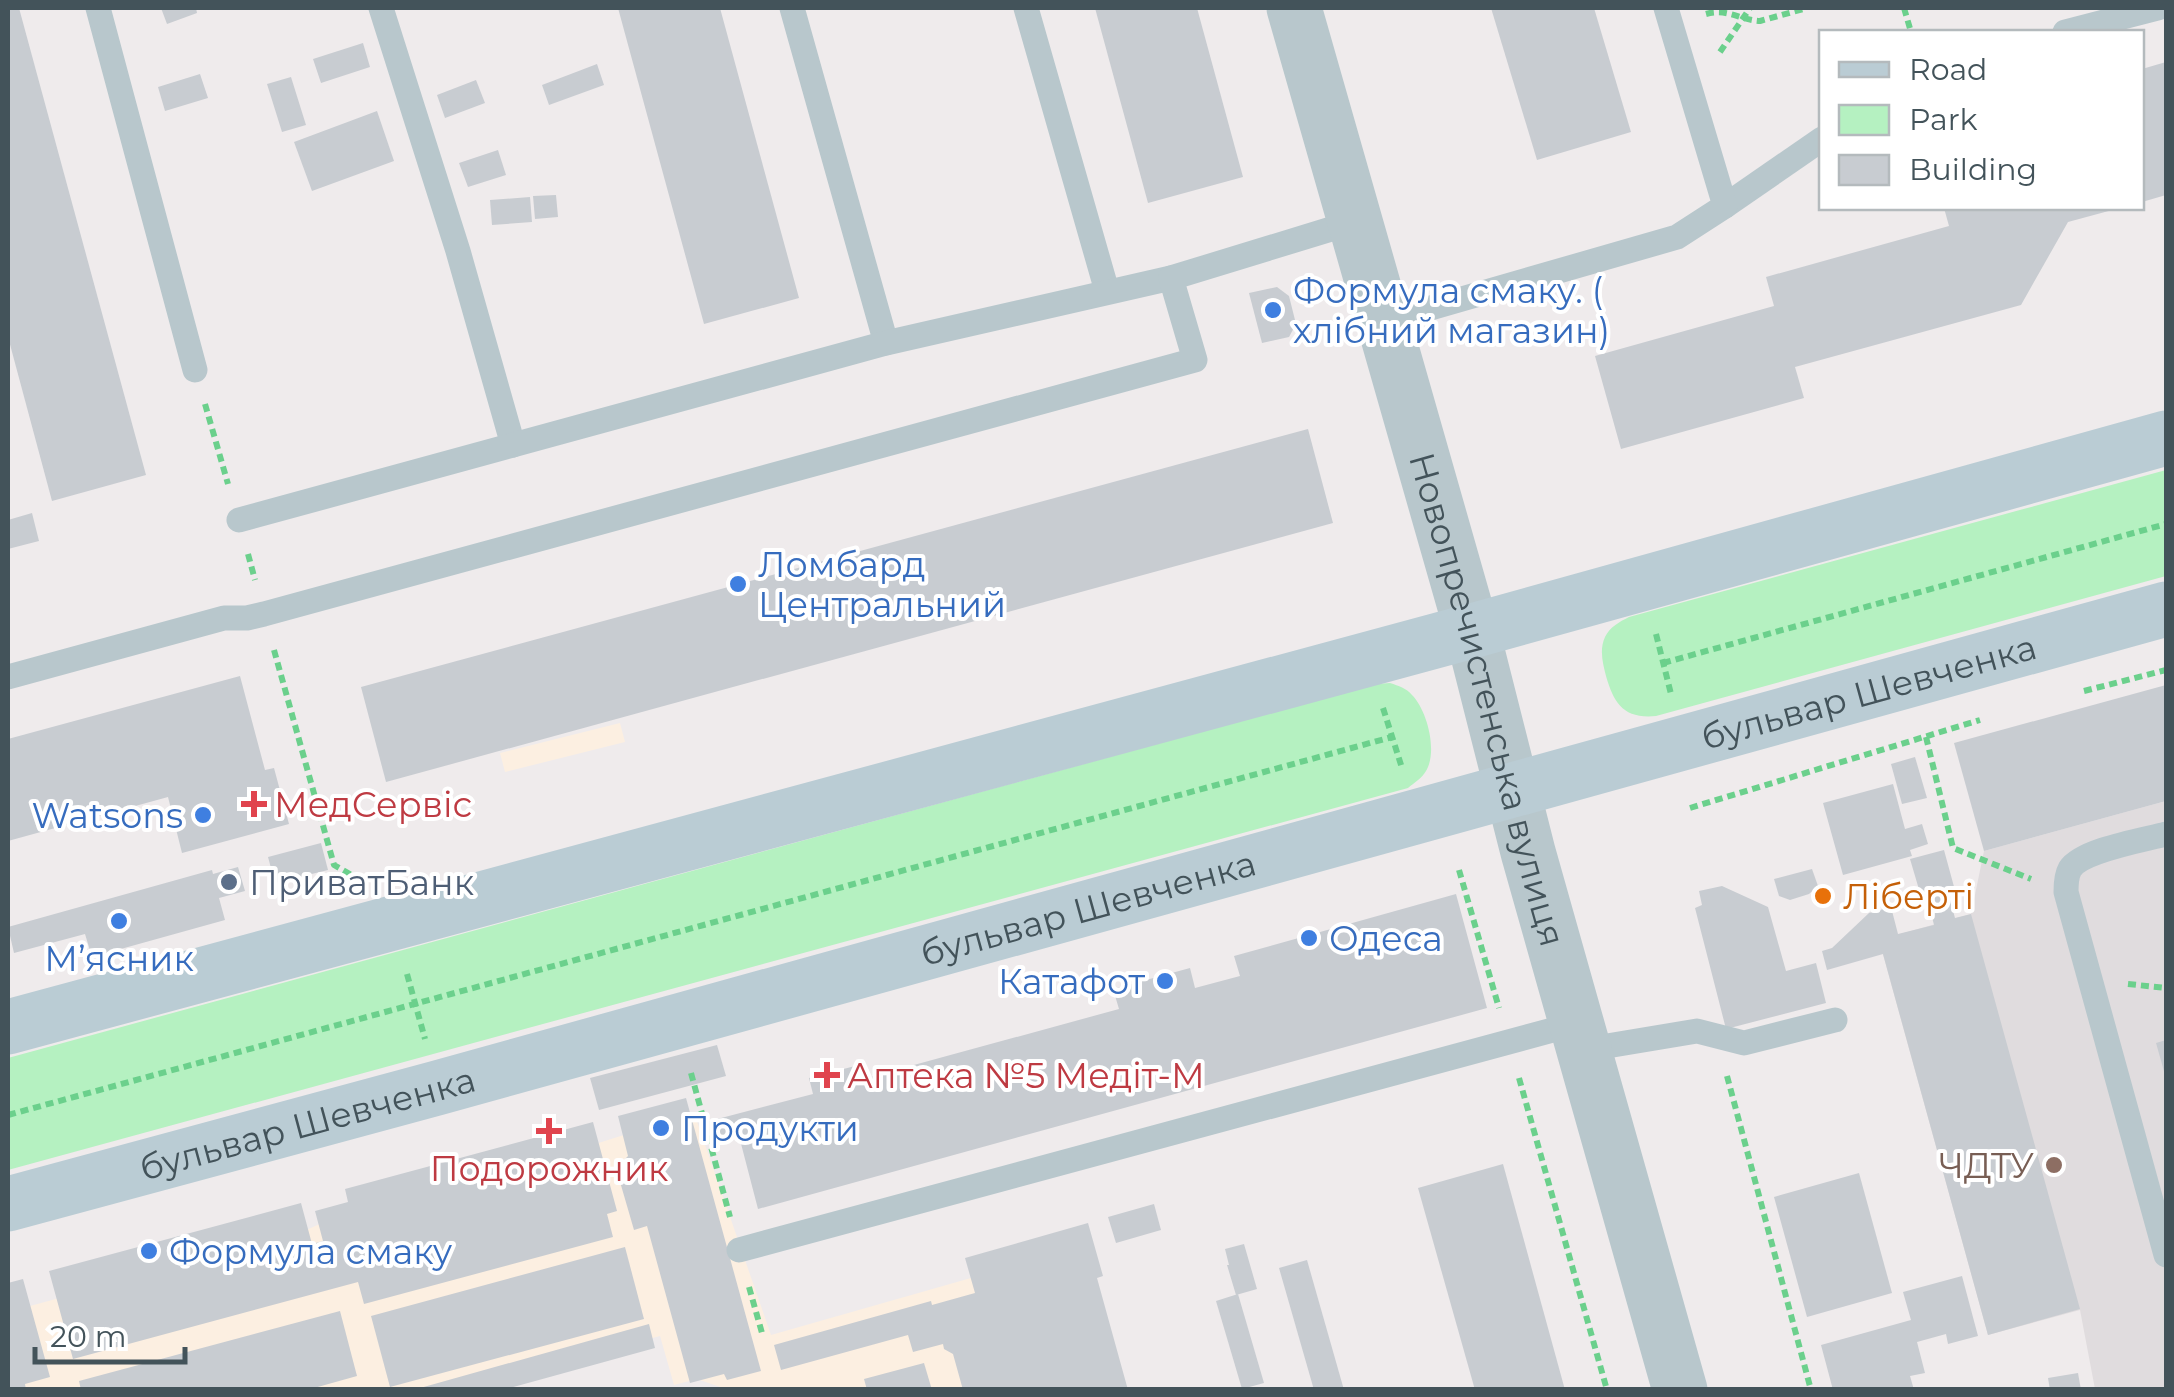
<svg xmlns="http://www.w3.org/2000/svg" width="2174" height="1397" viewBox="0 0 2174 1397" font-family="Montserrat,sans-serif">
  <style>
    .commercial { fill: #fcefe1 }
    .education { fill: #e0dcde }
    .green { fill: #b5f1c1 }
    .building { fill: #c8ccd1 }
    .lines { fill: none; stroke-linecap: round; stroke-linejoin: round }
    .path { stroke: #6bd08c; stroke-width: 6; stroke-dasharray: 8 5; stroke-linecap: butt }
    .service { stroke: #b8c7cc; stroke-width: 25 }
    .tertiary { stroke: #b8c7cc; stroke-width: 55 }
    .secondary { stroke: #baccd4; stroke-width: 55 }
    .shop-dot { fill: #3f7fe0; stroke: #fff; stroke-width: 4 }
    .health-dot { fill: #e0444e; stroke: #fff; stroke-width: 4 }
    .service-dot { fill: #5c6f8a; stroke: #fff; stroke-width: 4 }
    .food-dot { fill: #e8710a; stroke: #fff; stroke-width: 4 }
    .education-dot { fill: #8d6e63; stroke: #fff; stroke-width: 4 }
    .labels { text-anchor: middle; dominant-baseline: central; stroke-width: 8; stroke-linejoin: round; paint-order: stroke }
    .shop-label { font-size: 35px; fill: #366cbe; stroke: #fff; text-anchor: start }
    .street-label { font-size: 35px; fill: #43535a; stroke: #fff }
    .health-label { font-size: 35px; fill: #be3a42; stroke: #fff; text-anchor: start }
    .service-label { font-size: 35px; fill: #4e5e75; stroke: #fff; text-anchor: start }
    .food-label { font-size: 35px; fill: #c56008; stroke: #fff; text-anchor: start }
    .education-label { font-size: 35px; fill: #785e54; stroke: #fff; text-anchor: end }
  </style>
  <rect width="100%" height="100%" fill="#efebec"/>
  <g class="commercial">
    <polygon points="620,723 625,742 505,772 500,753"/>
    <polygon points="694,1113 771,1335 978,1276 1012,1389 729,1390 697,1379 674,1385 660,1336 462,1389 8,1390 8,1312 302,1232 344,1213 592,1145"/>
  </g>
  <polygon class="education" points="2166,801 2166,1389 2095,1389 2080,1310 1988,1335 1879,940 1971,914 1984,851"/>
  <g class="green">
    <path d="M2166,470V576L1656,716C1624,719 1614,704 1606,676C1603,664 1599,650 1605,637C1610,627 1619,622 1629,617Z"/>
    <path d="M1390,683C1399,686 1406,688 1412,695C1427,710 1438,751 1426,771C1422,778 1414,783 1408,788L8,1170V1058L1376,684Z"/>
  </g>
  <g class="building">
    <polygon points="8,8 19,8 146,475 52,501 8,337"/>
    <polygon points="161,8 196,8 197,13 167,24"/>
    <polygon points="618,8 720,8 799,298 704,324"/>
    <polygon points="1095,8 1197,8 1243,177 1148,203"/>
    <polygon points="1491,8 1594,8 1631,132 1537,160"/>
    <polygon points="363,43 370,67 321,83 313,59"/>
    <polygon points="2166,62 2166,195 2142,202 2142,69"/>
    <polygon points="597,64 604,85 549,105 542,85"/>
    <polygon points="200,74 208,98 165,111 158,87"/>
    <polygon points="291,77 306,125 282,132 267,84"/>
    <polygon points="476,80 485,103 445,118 437,95"/>
    <polygon points="377,111 394,161 312,191 294,142"/>
    <polygon points="498,150 506,175 468,187 459,163"/>
    <polygon points="556,195 558,217 535,219 533,196"/>
    <polygon points="530,197 532,222 492,225 490,200"/>
    <polygon points="1944,208 2116,209 2068,222 2021,305 1795,367 1804,398 1621,449 1595,356 1774,306 1766,277 1949,226"/>
    <polygon points="1277,287 1289,296 1296,324 1289,337 1262,343 1249,293"/>
    <polygon points="1308,429 1333,523 386,782 361,687"/>
    <polygon points="32,513 39,541 8,549 8,520"/>
    <polygon points="240,676 265,770 274,768 289,824 182,853 168,797 8,841 8,739"/>
    <polygon points="2166,685 2166,801 1984,851 1954,743"/>
    <polygon points="1915,757 1927,798 1902,804 1891,764"/>
    <polygon points="1893,784 1905,829 1922,824 1928,844 1910,850 1912,856 1843,875 1823,803"/>
    <polygon points="321,843 328,870 275,883 268,857"/>
    <polygon points="1944,850 1956,894 1949,896 1955,918 1971,914 2080,1309 1988,1335 1883,954 1827,970 1822,951 1832,948 1869,913 1891,907 1898,934 1934,925 1928,901 1923,903 1910,859"/>
    <polygon points="238,867 245,891 219,898 225,920 92,957 85,934 14,953 8,927 212,870 213,874"/>
    <polygon points="1812,869 1818,886 1809,894 1790,900 1779,896 1774,879"/>
    <polygon points="1722,886 1768,907 1786,971 1816,963 1826,1003 1726,1029 1695,908 1702,905 1699,891"/>
    <polygon points="1456,894 1487,1008 758,1209 739,1136 712,1144 706,1122 813,1094 809,1078 855,1066 859,1080 1119,1009 1113,989 1190,968 1195,988 1240,976 1234,956"/>
    <polygon points="2166,1040 2166,1075 2165,1075 2156,1043"/>
    <polygon points="717,1045 726,1076 599,1110 590,1078"/>
    <polygon points="686,1098 761,1371 727,1380 724,1374 690,1383 647,1226 634,1230 616,1168 628,1156 618,1116"/>
    <polygon points="593,1122 617,1211 607,1214 613,1237 364,1304 358,1282 73,1359 49,1271 301,1203 312,1244 323,1241 315,1211 348,1202 345,1189"/>
    <polygon points="1503,1164 1565,1390 1475,1390 1418,1188"/>
    <polygon points="1859,1173 1892,1293 1807,1317 1774,1197"/>
    <polygon points="1154,1204 1161,1230 1116,1243 1108,1217"/>
    <polygon points="1088,1223 1103,1276 1097,1278 1128,1390 963,1390 953,1354 944,1349 943,1344 913,1352 908,1335 781,1370 774,1345 931,1301 932,1305 975,1293 965,1258"/>
    <polygon points="1244,1244 1257,1289 1236,1295 1227,1265 1229,1265 1225,1249"/>
    <polygon points="625,1247 644,1319 390,1387 371,1316"/>
    <polygon points="1307,1260 1344,1390 1314,1390 1279,1268"/>
    <polygon points="1962,1276 1978,1336 1948,1344 1946,1334 1917,1342 1925,1373 1910,1376 1914,1390 1833,1390 1821,1345 1911,1320 1903,1292"/>
    <polygon points="23,1279 50,1377 25,1384 26,1390 8,1390 8,1283"/>
    <polygon points="1238,1294 1264,1383 1242,1389 1216,1301"/>
    <polygon points="340,1311 357,1376 307,1390 81,1390 79,1381"/>
    <polygon points="649,1324 655,1348 503,1390 413,1390"/>
    <polygon points="924,1363 932,1390 867,1390 864,1379"/>
    <polygon points="2078,1373 2081,1390 2050,1390 2048,1378"/>
  </g>
  <g class="lines">
    <g class="path">
      <polyline points="1904,8 1911,32"/>
      <path d="M1706,14C1728,8 1739,20 1760,21L1807,8"/>
      <polyline points="1720,52 1750,8"/>
      <polyline points="205,404 228,484"/>
      <polyline points="248,554 255,580"/>
      <polyline points="1656,634 1671,694"/>
      <polyline points="274,650 334,865 355,877"/>
      <polyline points="1663,663 2166,524"/>
      <polyline points="2084,691 2166,670"/>
      <polyline points="1383,708 1402,768"/>
      <polyline points="1926,737 1953,848 2031,879"/>
      <polyline points="1690,808 1980,720"/>
      <polyline points="1459,870 1499,1008"/>
      <polyline points="407,974 425,1039"/>
      <polyline points="2128,984 2166,988"/>
      <polyline points="691,1073 730,1217"/>
      <polyline points="1727,1076 1811,1390"/>
      <polyline points="1519,1078 1607,1390"/>
      <polyline points="8,1115 1392,737"/>
      <polyline points="749,1287 762,1333"/>
    </g>
    <g class="service">
      <polyline points="98,8 195,370"/>
      <polyline points="381,8 458,251 513,445"/>
      <polyline points="792,8 886,343"/>
      <polyline points="1026,8 1107,291"/>
      <polyline points="2065,32 2158,8"/>
      <polyline points="1725,206 1822,139"/>
      <polyline points="1382,322 1677,237 1725,206 1666,8"/>
      <polyline points="239,520 886,343 1171,278"/>
      <polyline points="8,677 224,618 247,618 264,614 1195,360 1171,278 1354,222"/>
      <path d="M2166,834C2144,840 2082,850 2070,869C2066,876 2066,885 2066,892L2166,1255"/>
      <polyline points="1583,1050 1697,1031 1744,1043 1835,1020"/>
      <polyline points="739,1250 1575,1024"/>
    </g>
    <path class="tertiary" id="s1" d="M1294,8L1472,631L1528,852L1680,1390"/>
    <g class="secondary">
      <polyline points="8,1027 1472,631 2166,438"/>
      <path id="s2" d="M8,1204L437,1088L2166,609"/>
    </g>
  </g>
  <g class="shop-dot">
    <circle cx="1273" cy="310" r="10"/>
    <circle cx="738" cy="584" r="10"/>
    <circle cx="203" cy="815" r="10"/>
    <circle cx="119" cy="921" r="10"/>
    <circle cx="1309" cy="938" r="10"/>
    <circle cx="1165" cy="981" r="10"/>
    <circle cx="661" cy="1128" r="10"/>
    <circle cx="149" cy="1251" r="10"/>
  </g>
  <g class="health-dot">
    <path d="M249 789h10v10h10v10h-10v10h-10v-10h-10v-10h10z"/>
    <path d="M822 1060h10v10h10v10h-10v10h-10v-10h-10v-10h10z"/>
    <path d="M544 1116h10v10h10v10h-10v10h-10v-10h-10v-10h10z"/>
  </g>
  <circle class="service-dot" cx="229" cy="882" r="10"/>
  <circle class="food-dot" cx="1823" cy="896" r="10"/>
  <circle class="education-dot" cx="2054" cy="1165" r="10"/>
  <g class="labels">
    <g class="shop-label">
      <text x="1293" y="290">Формула смаку. (<tspan x="1293" dy="40">хлібний магазин)</tspan></text>
      <text x="758" y="564">Ломбард<tspan x="758" dy="40">Центральний</tspan></text>
      <text x="183" y="815" text-anchor="end">Watsons</text>
      <text x="1329" y="938">Одеса</text>
      <text x="119" y="958" text-anchor="middle">Мʼясник</text>
      <text x="1145" y="981" text-anchor="end">Катафот</text>
      <text x="681" y="1128">Продукти</text>
      <text x="169" y="1251">Формула смаку</text>
    </g>
    <g class="street-label">
      <text stroke="none"><textPath href="#s2" startOffset="1930">бульвар Шевченка</textPath></text>
      <text stroke="none"><textPath href="#s1" startOffset="718">Новопречистенська вулиця</textPath></text>
      <text stroke="none"><textPath href="#s2" startOffset="1120">бульвар Шевченка</textPath></text>
      <text stroke="none"><textPath href="#s2" startOffset="310">бульвар Шевченка</textPath></text>
    </g>
    <g class="health-label">
      <text x="274" y="804">МедСервіс</text>
      <text x="847" y="1075">Аптека №5 Медіт-М</text>
      <text x="549" y="1168" text-anchor="middle">Подорожник</text>
    </g>
    <g class="service-label">
      <text x="249" y="882">ПриватБанк</text>
    </g>
    <g class="food-label">
      <text x="1843" y="896">Ліберті</text>
    </g>
    <g class="education-label">
      <text x="2034" y="1165">ЧДТУ</text>
    </g>
  </g>
  <rect width="2174" height="1397" fill="none" stroke="#43535a" stroke-width="20"/>
  <rect x="1819" y="30" width="325" height="180" fill="#ffffff" stroke="#b4babd" stroke-width="2.5"/>
  <rect x="1839" y="62" width="50" height="15" fill="#baccd4" stroke="#b4babd" stroke-width="2.5"/>
  <text x="1909" y="80" font-size="30" fill="#43535a">Road</text>
  <rect x="1839" y="105" width="50" height="30" fill="#b5f1c1" stroke="#b4babd" stroke-width="2.5"/>
  <text x="1909" y="130" font-size="30" fill="#43535a">Park</text>
  <rect x="1839" y="155" width="50" height="30" fill="#c8ccd1" stroke="#b4babd" stroke-width="2.5"/>
  <text x="1909" y="180" font-size="30" fill="#43535a">Building</text>
  <path d="M35 1347v15h150v-15" fill="none" stroke="#43535a" stroke-width="5"/>
  <text x="50" y="1347" font-size="30" fill="#43535a" stroke="#ffffff" stroke-width="8" paint-order="stroke">20 m</text>
</svg>
